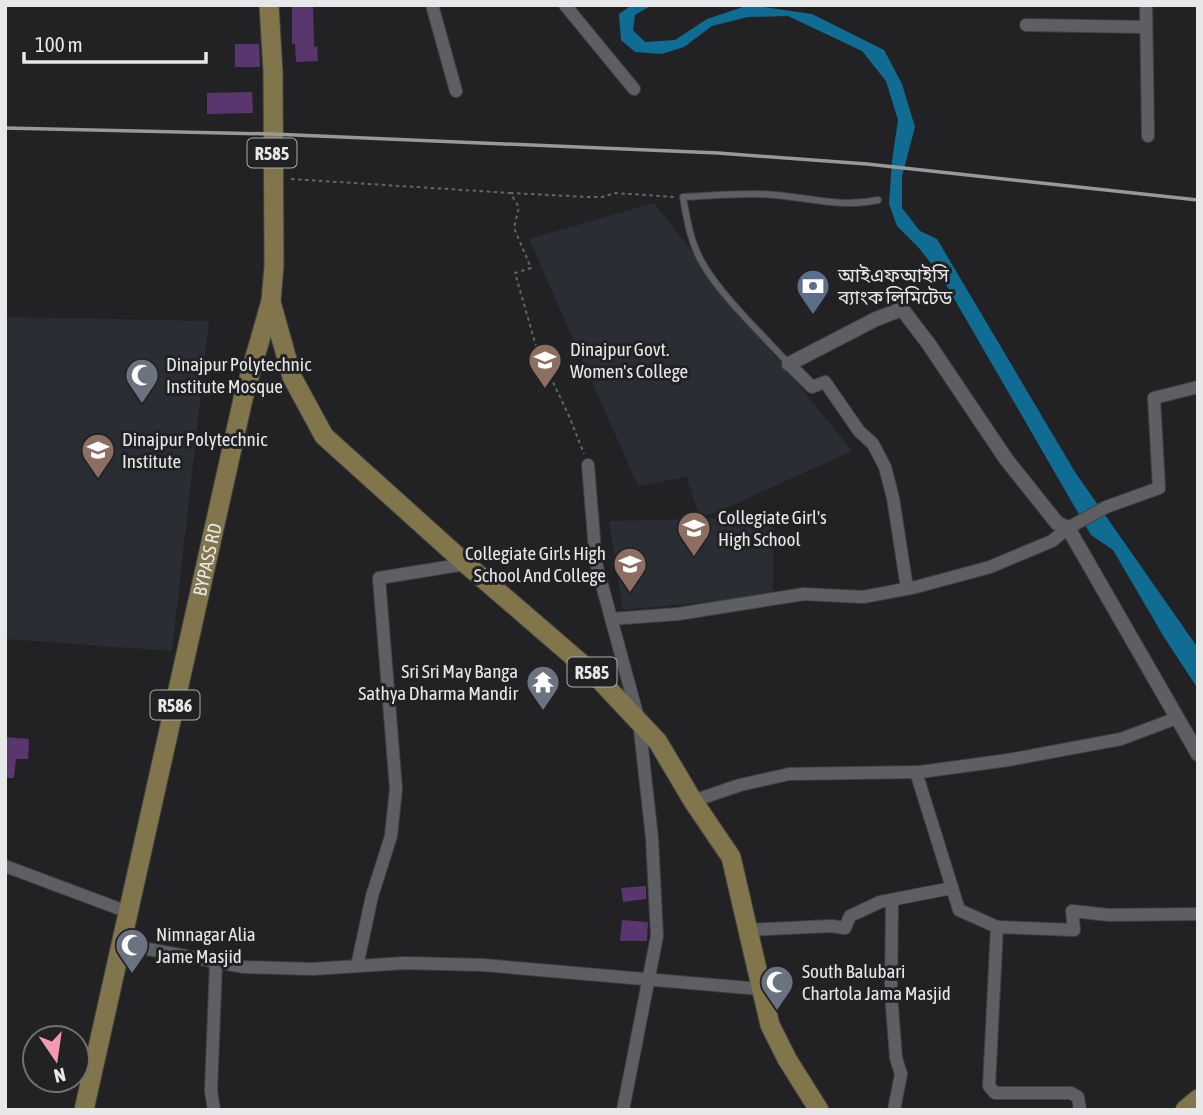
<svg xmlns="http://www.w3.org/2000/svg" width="1203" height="1115" viewBox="0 0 1203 1115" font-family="'Asap Condensed','Noto Sans Bengali',sans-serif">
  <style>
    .built { fill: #2b2d35 }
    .water { fill: #116c94 }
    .building { fill: #5a366f }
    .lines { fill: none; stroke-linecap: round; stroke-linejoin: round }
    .service-casing { stroke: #404143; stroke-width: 8 }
    .minor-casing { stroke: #404143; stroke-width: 14 }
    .tertiary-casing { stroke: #404143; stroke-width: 16 }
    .primary-casing { stroke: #404143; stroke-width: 21 }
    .path { stroke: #656568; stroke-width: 2; stroke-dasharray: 3.5 3.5; stroke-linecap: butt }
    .service { stroke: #5e5f62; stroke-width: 6 }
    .minor { stroke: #5e5f62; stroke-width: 12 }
    .tertiary { stroke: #5e5f62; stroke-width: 14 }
    .primary { stroke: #80754b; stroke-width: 19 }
    .rail { stroke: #99999c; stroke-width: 3.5 }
    .labels { text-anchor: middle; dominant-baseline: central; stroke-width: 6; stroke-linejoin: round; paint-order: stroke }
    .shield { fill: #222225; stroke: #acadaf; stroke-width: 2 }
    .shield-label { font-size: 18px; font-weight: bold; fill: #e7e8ea }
    .poi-label { font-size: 19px; fill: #e7e8ea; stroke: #222225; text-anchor: start }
    .street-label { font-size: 19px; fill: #e7e8ea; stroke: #222225 }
  </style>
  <rect width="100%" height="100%" fill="#222225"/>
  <g class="built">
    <polygon points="654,203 764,342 852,451 715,513 699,517 687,477 638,486 529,239"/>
    <polygon points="5,317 209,321 172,651 5,639"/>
    <polygon points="773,517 773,596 623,610 609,521"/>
  </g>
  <polygon class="water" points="632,5 652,5 635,15 633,30 645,42 675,40 707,19 749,5 812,14 884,50 902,84 915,127 902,176 902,208 920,231 937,239 1075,472 1198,648 1198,689 1164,637 1113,550 1091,535 941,276 919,248 897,226 889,204 892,161 898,120 886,81 862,51 788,16 748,17 712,26 684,47 662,54 635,52 621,40 619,14"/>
  <g class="building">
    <polygon points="292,5 313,5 314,47 317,46 318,61 296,62 295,44 292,44"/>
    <polygon points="235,44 259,44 260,67 235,67"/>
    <polygon points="252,92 253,113 207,114 207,93"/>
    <polygon points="5,737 29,739 28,759 16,759 14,778 5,778"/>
    <polygon points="646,886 646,899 623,902 621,888"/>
    <polygon points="622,920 648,922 647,941 620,941"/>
  </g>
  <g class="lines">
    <defs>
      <path id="service" d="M788,363C762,334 722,297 703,264C691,244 687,221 683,197C713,196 745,192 775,195C811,198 841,208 878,200"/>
      <g id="minor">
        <polyline points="432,5 456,91"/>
        <polyline points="565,5 634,89"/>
        <polyline points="1146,5 1148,136"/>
        <polyline points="1026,25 1146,27"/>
        <polyline points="789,364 812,387 825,382 859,431 873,444 885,467 893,498 907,588"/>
        <polyline points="588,465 596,563 639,721 652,838 657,936 623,1110"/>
        <polyline points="611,619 678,614 804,594 863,597 916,587 990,567 1052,541 1068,528 1106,507 1159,488 1154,398 1198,387"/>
        <polyline points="916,772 959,910 997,927 989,1086 995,1093 1071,1093 1078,1097 1080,1110"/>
        <polyline points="693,801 740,785 789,774 920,772 1008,760 1121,739 1177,718"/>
        <polyline points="5,866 128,912"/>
        <polyline points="892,900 891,994 896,1058 901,1074 894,1110"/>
        <polyline points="997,927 1074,930 1072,911 1109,915 1198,914"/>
        <polyline points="747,930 832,926 845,928 850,916 880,902 952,888"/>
        <polyline points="121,944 244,967 312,969 405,963 483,965 760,989"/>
        <polyline points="357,966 372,896 391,836 396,789 379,578 466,564"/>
        <polyline points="214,1110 211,1091 216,962"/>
      </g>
      <polyline id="tertiary" points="789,364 876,319 902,309 928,343 1006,459 1057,523 1068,528 1198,754"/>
      <g id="primary">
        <polyline points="271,302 292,377 324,436 466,564 597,677 658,742 693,801 731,857 770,1025 787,1059 819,1110"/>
        <path id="s1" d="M84,1110L243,399L271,301L274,266L273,72L269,5"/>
        <polyline points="1185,1110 1198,1099"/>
      </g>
    </defs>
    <use href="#service" class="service-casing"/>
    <use href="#minor" class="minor-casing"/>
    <use href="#tertiary" class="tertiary-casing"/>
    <use href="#primary" class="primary-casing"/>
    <g class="path">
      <polyline points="291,179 510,193 519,207 514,228 531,268 515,273 536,346 569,416 584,454"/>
      <polyline points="510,193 588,197 602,197 615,193 675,197"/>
    </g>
    <use href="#service" class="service"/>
    <use href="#minor" class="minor"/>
    <use href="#tertiary" class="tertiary"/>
    <use href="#primary" class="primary"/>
    <polyline class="rail" points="5,128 272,134 718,153 867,164 1198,200"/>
  </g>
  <defs>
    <symbol id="bank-pin" viewBox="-11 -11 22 30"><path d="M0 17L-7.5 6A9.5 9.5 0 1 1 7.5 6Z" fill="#5c6f8a" stroke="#222225"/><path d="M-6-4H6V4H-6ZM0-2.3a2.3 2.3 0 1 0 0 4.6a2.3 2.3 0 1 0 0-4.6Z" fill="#fff"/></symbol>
    <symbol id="university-pin" viewBox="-11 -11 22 30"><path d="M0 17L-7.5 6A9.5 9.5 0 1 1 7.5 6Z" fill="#8d6e63" stroke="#222225"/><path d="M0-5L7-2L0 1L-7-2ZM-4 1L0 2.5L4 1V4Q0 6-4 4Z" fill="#fff"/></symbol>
    <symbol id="mosque-pin" viewBox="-11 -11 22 30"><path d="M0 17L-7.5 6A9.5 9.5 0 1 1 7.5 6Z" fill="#6b7280" stroke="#222225"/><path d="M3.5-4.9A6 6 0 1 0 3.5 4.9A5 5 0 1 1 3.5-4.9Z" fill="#fff"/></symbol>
    <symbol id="school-pin" viewBox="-11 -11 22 30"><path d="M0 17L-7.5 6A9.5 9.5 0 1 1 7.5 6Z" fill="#8d6e63" stroke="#222225"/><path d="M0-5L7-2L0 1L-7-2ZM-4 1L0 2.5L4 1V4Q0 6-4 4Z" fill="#fff"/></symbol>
    <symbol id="temple-pin" viewBox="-11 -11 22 30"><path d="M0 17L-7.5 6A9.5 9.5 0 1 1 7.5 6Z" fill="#6b7280" stroke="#222225"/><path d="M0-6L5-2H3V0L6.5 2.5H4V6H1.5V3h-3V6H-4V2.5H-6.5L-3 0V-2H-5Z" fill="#fff"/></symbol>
  </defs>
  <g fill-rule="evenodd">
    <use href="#bank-pin" x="794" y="267" width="38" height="52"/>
    <use href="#university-pin" x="526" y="341" width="38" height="52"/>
    <use href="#mosque-pin" x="123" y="356" width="38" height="52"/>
    <use href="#university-pin" x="79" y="431" width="38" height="52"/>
    <use href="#university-pin" x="675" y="509" width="38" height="52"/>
    <use href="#school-pin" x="611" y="545" width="38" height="52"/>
    <use href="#temple-pin" x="524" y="663" width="38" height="52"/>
    <use href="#mosque-pin" x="113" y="926" width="38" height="52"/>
    <use href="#mosque-pin" x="758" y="963" width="38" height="52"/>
  </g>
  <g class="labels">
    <g class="shield">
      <rect x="247.5" y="138.5" width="49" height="29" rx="5"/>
      <rect x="567.5" y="657.5" width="49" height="29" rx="5"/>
      <rect x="150.5" y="690.5" width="49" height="29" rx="5"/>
    </g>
    <g class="shield-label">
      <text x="272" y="153">R585</text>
      <text x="592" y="672">R585</text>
      <text x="175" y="705">R586</text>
    </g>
    <g class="poi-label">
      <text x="838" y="275">আইএফআইসি<tspan x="838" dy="22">ব্যাংক লিমিটেড</tspan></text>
      <text x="570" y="349">Dinajpur Govt.<tspan x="570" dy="22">Women's College</tspan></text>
      <text x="166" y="364">Dinajpur Polytechnic<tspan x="166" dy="22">Institute Mosque</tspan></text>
      <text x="122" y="439">Dinajpur Polytechnic<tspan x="122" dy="22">Institute</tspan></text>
      <text x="718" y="517">Collegiate Girl's<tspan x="718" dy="22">High School</tspan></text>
      <text x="606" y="553" text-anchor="end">Collegiate Girls High<tspan x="606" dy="22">School And College</tspan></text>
      <text x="518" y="671" text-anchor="end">Sri Sri May Banga<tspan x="518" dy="22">Sathya Dharma Mandir</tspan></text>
      <text x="156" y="934">Nimnagar Alia<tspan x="156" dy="22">Jame Masjid</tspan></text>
      <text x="802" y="971">South Balubari<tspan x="802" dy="22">Chartola Jama Masjid</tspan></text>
    </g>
    <g class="street-label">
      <text stroke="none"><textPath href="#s1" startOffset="564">BYPASS RD</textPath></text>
    </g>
  </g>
  <rect width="1203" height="1115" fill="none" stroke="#e7e8ea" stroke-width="14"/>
  <g transform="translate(56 1059) rotate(167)"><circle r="33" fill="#222225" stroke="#717174" stroke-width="2"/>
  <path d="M0-5L12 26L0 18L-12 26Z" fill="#f19ab2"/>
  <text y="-10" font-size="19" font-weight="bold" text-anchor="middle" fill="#e7e8ea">N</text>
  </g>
  <path d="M24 52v10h182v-10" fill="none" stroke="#e7e8ea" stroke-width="3.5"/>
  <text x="35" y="52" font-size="21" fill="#e7e8ea" stroke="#222225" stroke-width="5" paint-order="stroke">100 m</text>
</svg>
